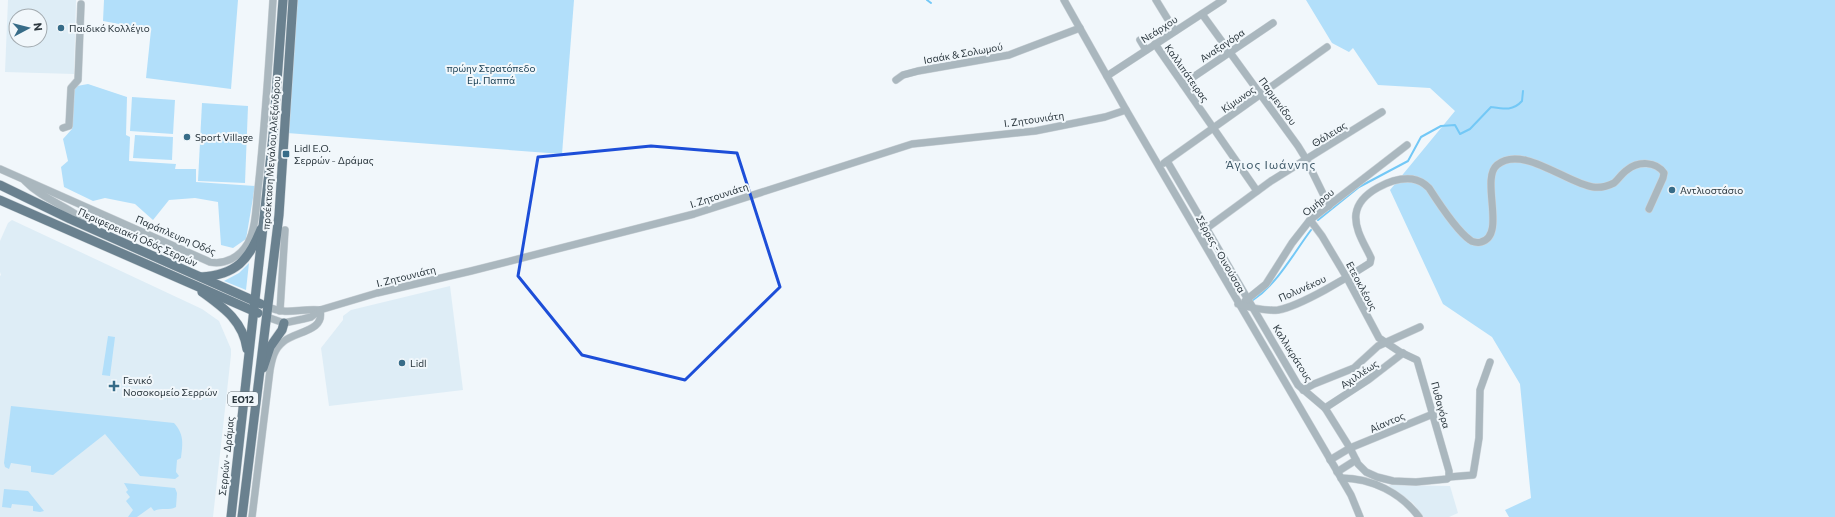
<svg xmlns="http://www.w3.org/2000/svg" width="1835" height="517" viewBox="0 0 1835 517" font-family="Commissioner,sans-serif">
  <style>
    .built { fill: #deedf6; fill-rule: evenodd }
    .green { fill: #b2dffa }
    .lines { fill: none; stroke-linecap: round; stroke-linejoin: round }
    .stream { stroke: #73c8f6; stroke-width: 2 }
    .minor-casing { stroke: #cdd4d9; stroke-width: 8 }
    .major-casing { stroke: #cdd4d9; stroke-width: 10 }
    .minor { stroke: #aab7be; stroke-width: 7 }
    .major { stroke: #6a818f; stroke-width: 9 }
    .marked { fill: none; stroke: #1d4ed8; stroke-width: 3; stroke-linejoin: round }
    .poi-dot { fill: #376c88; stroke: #f1f7fb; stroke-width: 1.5 }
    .labels { text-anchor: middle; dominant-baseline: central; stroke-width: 4; stroke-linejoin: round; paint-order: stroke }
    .shield { fill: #f1f7fb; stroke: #667177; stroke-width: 1 }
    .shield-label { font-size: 9px; font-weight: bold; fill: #2b373e }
    .poi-label { font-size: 10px; fill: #2b373e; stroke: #f1f7fb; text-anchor: start }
    .street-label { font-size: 10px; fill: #2b373e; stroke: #f1f7fb }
    .park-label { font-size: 10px; fill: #1e4357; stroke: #f1f7fb }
    .quarter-label { font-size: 12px; letter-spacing: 1px; fill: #3f5a69; stroke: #f1f7fb }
  </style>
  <rect width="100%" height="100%" fill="#f1f7fb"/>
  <g class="built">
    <path d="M8,0H76L74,74L5,72ZM16,16H40V40H16Z"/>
    <polygon points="12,220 202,309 219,321 231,349 231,355 213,517 0,517 0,276 1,275 0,272 0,241 8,223"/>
    <polygon points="450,286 463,390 329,406 321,348 343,320 343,316 351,310"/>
    <polygon points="1390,485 1450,486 1458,513 1449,517 1423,517 1413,503 1389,486"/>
  </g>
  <g class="green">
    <polygon points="104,0 238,0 231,89 146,78 151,30 103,21"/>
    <polygon points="294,0 574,0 562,154 287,133"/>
    <polygon points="1306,0 1835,0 1835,517 1509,517 1505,510 1531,498 1520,384 1492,337 1443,304 1390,190 1455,111 1430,88 1378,85 1353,48 1349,52 1332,43"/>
    <polygon points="88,84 127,97 126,135 130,137 129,161 176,164 175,169 196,169 196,182 255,186 246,239 233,248 221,245 218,202 195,198 169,200 153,220 135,204 105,198 93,201 64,187 61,167 68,161 63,139 72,129 73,92 77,86"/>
    <polygon points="132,97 175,100 173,134 130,131"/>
    <polygon points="202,103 248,106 245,183 198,181"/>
    <polygon points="135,135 173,137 172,160 133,158"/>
    <polygon points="249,263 246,290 224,281 239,273"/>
    <polygon points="108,336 115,337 110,376 102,375"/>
    <path d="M11,406L174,423C184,434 183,443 181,458L177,460L176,472L179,476L175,479L140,476L105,434L53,475L31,472V466L11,463L9,469L5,467L4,463Z"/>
    <path d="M124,483L175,488L177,493L176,507C169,511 162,507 154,511L151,507L137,517H128L133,510L126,501L130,497L126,492L128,490Z"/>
    <polygon points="4,489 28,491 44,511 40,512 33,511 33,506 12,504 11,508 2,507"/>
  </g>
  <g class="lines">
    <g class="stream">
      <polyline points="927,0 931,3"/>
      <path d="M1318,220L1359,187L1408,161L1421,137L1441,126L1455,125L1460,134L1470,129L1491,107C1504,109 1513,111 1522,101L1523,91"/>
      <path d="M1253,300C1278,283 1293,254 1311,230"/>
    </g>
    <defs>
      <g id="minor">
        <polyline points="1064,0 1126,110 1351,495 1360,517"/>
        <polyline points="1156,0 1175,31"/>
        <polyline points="1202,14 1298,146 1306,159 1329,206"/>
        <polyline points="1140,40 1146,50"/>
        <polyline points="1155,44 1257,191"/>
        <polyline points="1107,76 1223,0"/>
        <polyline points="896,80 903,75 918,71 1009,55 1080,28"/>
        <polyline points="1183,84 1273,23"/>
        <polyline points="63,128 69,126 71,88 78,80 81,4"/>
        <polyline points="1167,161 1298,385 1325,408 1350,448 1358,464 1366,472 1377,477 1393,481 1416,482 1447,479 1449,477 1449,471 1417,360 1400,352 1379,338 1347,278 1322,236 1310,220"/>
        <polyline points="1164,163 1327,47"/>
        <path d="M0,169L210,262C225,265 240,257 248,243C256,228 256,206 258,189C265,126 269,63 273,0"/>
        <path d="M25,181C44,201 72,207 90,226"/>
        <polyline points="1207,228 1271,181 1382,112"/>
        <polyline points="1245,301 1266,284 1292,243 1310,220 1407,145"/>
        <path d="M1238,304C1251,308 1264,311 1278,310C1301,306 1350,276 1370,263L1371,258C1365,245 1354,229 1356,214C1359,192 1393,177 1412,179C1419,180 1424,183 1429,188C1438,202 1457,231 1470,240C1472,242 1478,243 1481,242C1507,236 1480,179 1497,165C1522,144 1568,184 1593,187C1600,188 1608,186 1614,183C1619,179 1622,173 1627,170C1638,161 1656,161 1664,173L1663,178L1649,209"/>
        <path d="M268,307C289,316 299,308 320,310"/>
        <polyline points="280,311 285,230"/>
        <polyline points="267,317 284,323 303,319 311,317 320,310 377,293 471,271 694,214 912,144 1035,131 1105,117 1126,110"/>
        <polyline points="1303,390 1314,384 1354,368 1378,346 1420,327"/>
        <polyline points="1325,408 1368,380 1403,353"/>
        <polyline points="1330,460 1350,448 1433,414"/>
        <polyline points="1337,472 1356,460"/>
        <polyline points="1449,477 1473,475 1479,438 1480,390 1490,362"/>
        <path d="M1341,478C1372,478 1401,493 1419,517"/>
        <path d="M252,517L270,370C272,359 274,349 283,342C295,331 325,332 320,310"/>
      </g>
      <g id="major">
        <polyline points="0,185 70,219 261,304"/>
        <polyline points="0,200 258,313"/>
        <path d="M201,277C236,275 249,260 261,229"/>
        <path d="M202,292C224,308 243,321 247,349"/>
        <polyline points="263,368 270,347 282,330 284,323"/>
        <polyline points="231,517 273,136 283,0"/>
        <polyline points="242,517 279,215 293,0"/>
      </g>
    </defs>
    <use href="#minor" class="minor-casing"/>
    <use href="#major" class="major-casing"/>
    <use href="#minor" class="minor"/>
    <use href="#major" class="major"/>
  </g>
  <path class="marked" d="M651,146L737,153L780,287L685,380L582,355L518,276L538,157Z"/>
  <g class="poi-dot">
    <circle cx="61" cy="28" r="4"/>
    <circle cx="187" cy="137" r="4"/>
    <rect x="282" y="150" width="8" height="8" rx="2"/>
    <circle cx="1672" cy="190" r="4"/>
    <circle cx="402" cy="363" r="4"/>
    <path d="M112 380h4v4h4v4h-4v4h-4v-4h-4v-4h4z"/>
  </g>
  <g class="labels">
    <rect class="shield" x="228" y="392" width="30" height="14" rx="3"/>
    <g class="shield-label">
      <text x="243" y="399">ΕΟ12</text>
    </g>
    <g class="poi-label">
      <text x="69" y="28">Παιδικό Κολλέγιο</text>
      <text x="195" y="137">Sport Village</text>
      <text x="294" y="148">Lidl Ε.Ο.<tspan x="294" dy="12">Σερρών - Δράμας</tspan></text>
      <text x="1680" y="190">Αντλιοστάσιο</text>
      <text x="410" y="363">Lidl</text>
      <text x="123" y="380">Γενικό<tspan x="123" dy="12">Νοσοκομείο Σερρών</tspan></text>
    </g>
    <g class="street-label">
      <text transform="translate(1159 29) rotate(-33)">Νεάρχου</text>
      <text transform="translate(1222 45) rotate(-34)">Αναξαγόρα</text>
      <text transform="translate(963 53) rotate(-10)">Ισαάκ &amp; Σολωμού</text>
      <text transform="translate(1187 73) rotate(55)">Καλλιπάτειρας</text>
      <text transform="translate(1238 99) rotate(-35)">Κίμωνος</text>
      <text transform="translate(1278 101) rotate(54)">Παρμενίδου</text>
      <text transform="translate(1034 119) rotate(-8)">Ι. Ζητουνιάτη</text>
      <text transform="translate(1329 134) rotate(-32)">Θάλειας</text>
      <text transform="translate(271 153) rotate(-86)">προέκταση Μεγάλου Αλεξάνδρου</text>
      <text transform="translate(719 195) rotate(-18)">Ι. Ζητουνιάτη</text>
      <text transform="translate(1318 202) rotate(-39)">Ομήρου</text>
      <text transform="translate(176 235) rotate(23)">Παράπλευρη Οδός</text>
      <text transform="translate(138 237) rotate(24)">Περιφερειακή Οδός Σερρών</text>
      <text transform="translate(1221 254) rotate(60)">Σέρρες - Οινούσσα</text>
      <text transform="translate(406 276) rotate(-14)">Ι. Ζητουνιάτη</text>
      <text transform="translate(1362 286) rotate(62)">Ετεοκλέους</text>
      <text transform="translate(1302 288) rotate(-24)">Πολυνέκου</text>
      <text transform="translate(1293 353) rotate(58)">Καλλικράτους</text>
      <text transform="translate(1359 374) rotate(-34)">Αχιλλέως</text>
      <text transform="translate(1441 405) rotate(75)">Πυθαγόρα</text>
      <text transform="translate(1387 422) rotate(-24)">Αίαντος</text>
      <text transform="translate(226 456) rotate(-84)">Σερρών - Δράμας</text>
    </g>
    <g class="park-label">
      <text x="491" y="68">πρώην Στρατόπεδο<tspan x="491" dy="12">Εμ. Παππά</tspan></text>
    </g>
    <g class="quarter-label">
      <text x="1271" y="164">Άγιος Ιωάννης</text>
    </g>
  </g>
  <g transform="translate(28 28) rotate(83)"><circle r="19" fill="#f1f7fb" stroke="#a2aaaf"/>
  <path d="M0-3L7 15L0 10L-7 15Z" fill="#376c88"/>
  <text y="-6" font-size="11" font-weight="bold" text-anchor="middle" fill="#2b373e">N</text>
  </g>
</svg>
